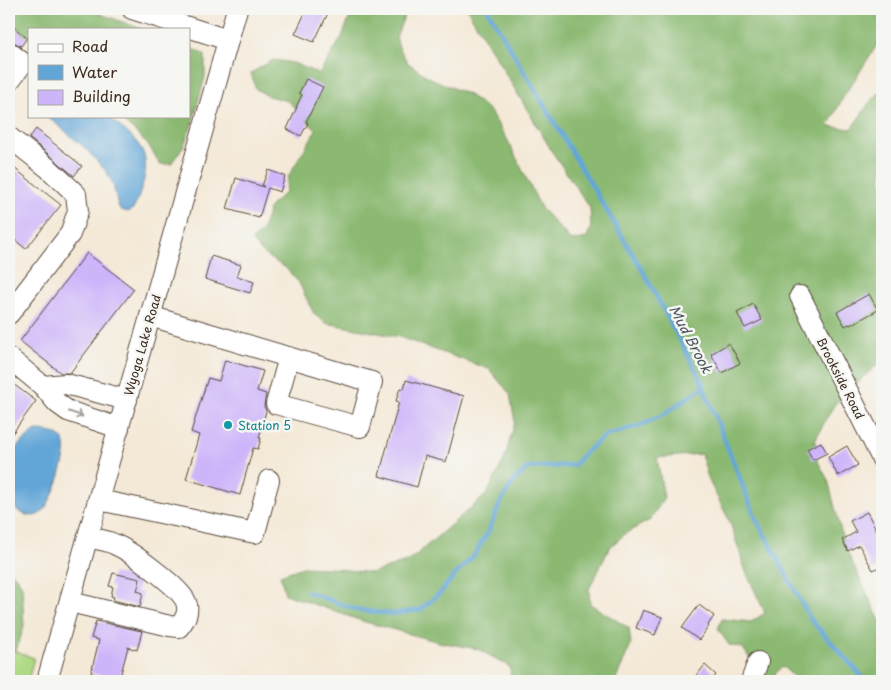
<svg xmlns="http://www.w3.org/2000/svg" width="891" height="690" viewBox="0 0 891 690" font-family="'Playpen Sans',sans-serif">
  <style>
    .green { fill: #afd984; stroke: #758251 }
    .forest { fill: #8bb972; stroke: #637248 }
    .water { fill: #62a6d7; stroke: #4e687a }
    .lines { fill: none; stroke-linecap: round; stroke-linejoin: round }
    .stream { stroke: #62a6d7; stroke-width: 4.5 }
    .building { fill: #cdb5fa }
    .minor-casing { stroke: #57473a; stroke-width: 22 }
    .minor { stroke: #fff; stroke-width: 20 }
    .oneway { stroke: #a79f9a }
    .culture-dot { fill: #0f9aa8; stroke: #f6f6f2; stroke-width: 2 }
    .labels { text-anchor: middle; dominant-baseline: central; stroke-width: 5; stroke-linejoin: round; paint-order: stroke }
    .street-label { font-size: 12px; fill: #3b2a1e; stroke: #f6f6f2 }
    .culture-label { font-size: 12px; fill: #0d838f; stroke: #f6f6f2; text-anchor: start }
    .water-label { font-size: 14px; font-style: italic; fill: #49555f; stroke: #f6f6f2 }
  </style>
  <rect width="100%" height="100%" fill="#f6f6f2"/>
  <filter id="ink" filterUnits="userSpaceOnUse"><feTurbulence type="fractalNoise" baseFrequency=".02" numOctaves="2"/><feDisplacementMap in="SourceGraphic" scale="10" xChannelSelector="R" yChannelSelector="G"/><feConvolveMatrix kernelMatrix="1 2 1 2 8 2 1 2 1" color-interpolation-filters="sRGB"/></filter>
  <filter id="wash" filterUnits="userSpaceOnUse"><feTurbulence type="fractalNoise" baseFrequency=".0096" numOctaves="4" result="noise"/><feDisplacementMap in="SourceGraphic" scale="20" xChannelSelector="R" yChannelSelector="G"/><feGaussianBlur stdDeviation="1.12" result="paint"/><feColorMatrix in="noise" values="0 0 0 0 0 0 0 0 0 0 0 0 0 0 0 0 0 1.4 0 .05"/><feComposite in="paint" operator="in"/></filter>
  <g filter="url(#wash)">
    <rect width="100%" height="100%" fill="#f4e9d7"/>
    <polygon class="green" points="9,649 34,658 28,681 9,681"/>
    <g class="forest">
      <polygon points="9,9 87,9 142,29 29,29 29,38 9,23"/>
      <polygon points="353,9 407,9 396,37 400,50 408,63 428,77 469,95 489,110 507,139 541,208 572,241 587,238 591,226 590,208 553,153 467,9 882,9 882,37 844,96 828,126 851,129 870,102 882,90 882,360 834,405 815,440 815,456 828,480 845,547 882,625 882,681 795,681 792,675 783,667 778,670 772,679 764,681 743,648 729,645 718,629 722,619 751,622 765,613 746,572 730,522 709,481 701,454 657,458 664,498 650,520 626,533 610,547 589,589 590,604 629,628 631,644 615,681 511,681 510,667 478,649 439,642 362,621 285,594 280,575 303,567 331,568 372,573 409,561 487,494 504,460 515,422 510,394 489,369 399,337 326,323 314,314 299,283 286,268 266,256 251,241 262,231 270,206 285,193 288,177 316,130 288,101 268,96 256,89 251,73 273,60 294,63 319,74 341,39"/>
      <path d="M189,47L205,55V77L191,127L184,145L171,164H159C150,142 135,132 117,116H189Z"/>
      <polygon points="9,571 15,575 22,586 24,627 16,651 9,649"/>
    </g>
    <g class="water">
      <path d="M47,116H108C119,126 135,137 142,150C151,167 141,192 134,208L128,212L121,210L118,206L113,184L105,170L85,148Z"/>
      <path d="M36,431C45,431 59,432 64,441C71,452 52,503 42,512C32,522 16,511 9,503C9,493 6,468 9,459C12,448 27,438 36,431Z"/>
    </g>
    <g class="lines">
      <g class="stream">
        <polyline points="487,9 645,275 700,378 756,519 811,620 866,681"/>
        <polyline points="308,592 357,610 392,614 420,610 440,593 454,576 475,554 489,530 501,501 514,481 527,468 574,465 584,453 605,436 639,426 663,415 703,387"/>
      </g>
    </g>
    <g id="blocks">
      <g class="building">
        <polygon points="307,9 330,9 314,42 295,34"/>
        <polygon points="9,23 27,38 21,46 9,40"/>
        <polygon points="306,79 323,87 306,122 308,123 301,136 287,129 297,107 296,107 302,95 299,93"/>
        <polygon points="36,129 82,166 74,176 29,138"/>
        <polygon points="9,164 61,205 26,249 9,235"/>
        <polygon points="268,170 285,176 280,192 268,188 259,218 227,209 236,178 264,187 262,186"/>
        <polygon points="87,253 134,289 70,373 61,373 20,341"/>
        <polygon points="211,256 241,265 237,276 254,282 250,293 205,279"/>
        <polygon points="869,294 878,310 850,325 849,324 845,326 837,312"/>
        <polygon points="753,304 762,320 745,328 737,313"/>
        <polygon points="729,343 740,363 722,373 711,354"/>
        <polygon points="225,360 263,371 257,391 266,394 264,406 266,411 259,438 261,438 258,449 253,448 240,495 186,479 199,435 191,432 208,378 219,381"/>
        <polygon points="406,380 464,396 446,462 425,456 417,487 379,476 399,402 396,401 400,388 404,389"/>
        <polygon points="9,381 36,401 9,438"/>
        <polygon points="821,442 827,453 813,460 807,449"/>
        <polygon points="847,446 858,465 838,476 828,457"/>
        <polygon points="867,512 882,541 882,566 873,570 859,545 848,551 842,540 856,532 850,521"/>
        <polygon points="113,573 140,579 137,591 143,593 140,607 113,600 114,597 111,596 113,587 109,586"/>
        <polygon points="699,605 714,616 708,625 709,626 707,629 699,640 682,628"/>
        <polygon points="643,610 662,617 655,635 636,628"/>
        <polygon points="96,621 142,631 137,650 128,647 119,681 91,673 99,640 91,638"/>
        <polygon points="705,665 716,675 711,681 692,681"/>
      </g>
    </g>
  </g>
  <g filter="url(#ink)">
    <use href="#blocks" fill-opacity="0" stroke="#57473a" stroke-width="1"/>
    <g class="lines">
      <defs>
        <g id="minor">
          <polyline points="132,9 228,40"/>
          <polyline points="9,52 23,63 9,81"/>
          <polyline points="9,137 48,168 76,194 78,211 70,234 9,314"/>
          <polyline points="800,296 882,459"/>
          <polyline points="150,316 372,382 360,427 276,404 289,357"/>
          <polyline points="9,358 43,386 57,403 68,411 119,428"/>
          <polyline points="43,386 66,384 127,400"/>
          <polyline points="99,500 255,533 269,480"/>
          <path d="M70,602L170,626L179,627C185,620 190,612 186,602C180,587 129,550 114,544C106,540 96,539 88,537"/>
          <polyline points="47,681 237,9"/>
          <polyline points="751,681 758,662"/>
        </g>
      </defs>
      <use href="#minor" class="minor-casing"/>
      <use href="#minor" class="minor"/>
    </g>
    <defs><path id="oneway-shaft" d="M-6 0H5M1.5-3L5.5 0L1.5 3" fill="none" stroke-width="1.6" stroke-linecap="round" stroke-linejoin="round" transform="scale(1.25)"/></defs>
    <use class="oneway" href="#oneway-shaft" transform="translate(76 414) rotate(19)"/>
  </g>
  <circle class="culture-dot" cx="228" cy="425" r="5"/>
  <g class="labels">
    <g class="street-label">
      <text transform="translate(142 345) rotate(-74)">Wyoga Lake Road</text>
      <text transform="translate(841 378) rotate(63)">Brookside Road</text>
    </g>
    <g class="culture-label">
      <text x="238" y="425">Station 5</text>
    </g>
    <g class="water-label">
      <text transform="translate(691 339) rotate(62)">Mud Brook</text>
    </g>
  </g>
  <rect width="891" height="690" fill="none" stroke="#f6f6f2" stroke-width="30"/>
  <rect x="28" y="28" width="162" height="90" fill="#f6f6f2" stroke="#aba49d"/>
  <rect x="38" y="44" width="25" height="8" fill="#ffffff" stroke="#aba49d"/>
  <text x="72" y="52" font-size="15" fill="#3b2a1e">Road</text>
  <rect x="38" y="65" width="25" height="15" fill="#62a6d7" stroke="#aba49d"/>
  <text x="72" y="78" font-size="15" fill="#3b2a1e">Water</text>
  <rect x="38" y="90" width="25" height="15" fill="#cdb5fa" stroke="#aba49d"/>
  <text x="72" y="102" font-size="15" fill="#3b2a1e">Building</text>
</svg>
